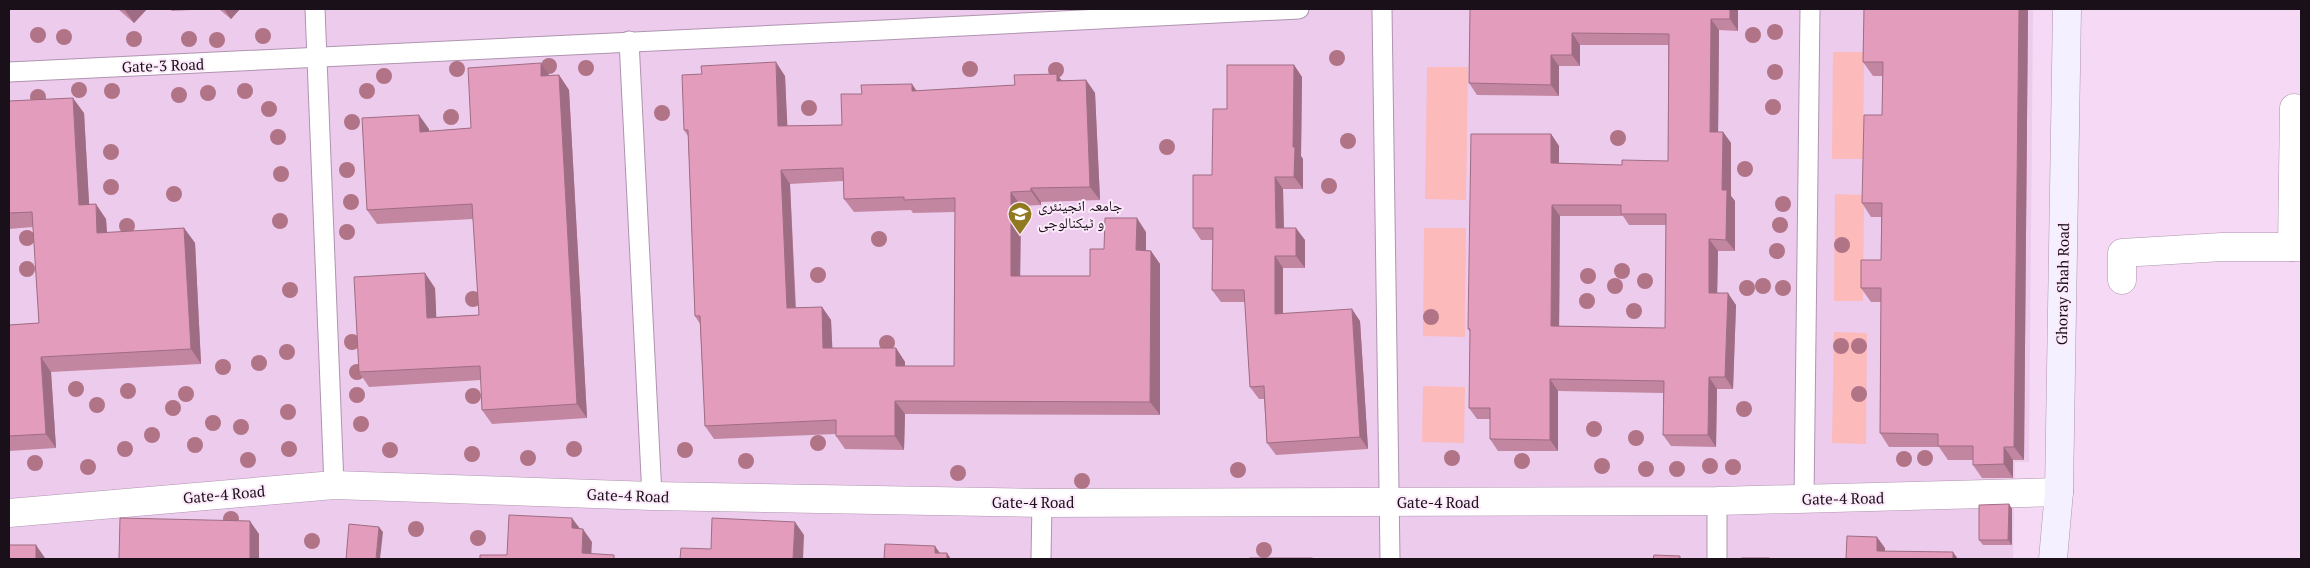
<svg xmlns="http://www.w3.org/2000/svg" width="2310" height="568" viewBox="0 0 2310 568" font-family="'PT Serif','Noto Naskh Arabic',serif">
  <style>
    .built { fill: #edcbed }
    .green { fill: #fcbabb }
    .lines { fill: none; stroke-linecap: round; stroke-linejoin: round }
    .lane-casing { stroke: #af94af; stroke-width: 21 }
    .street-casing { stroke: #af94af; stroke-width: 29 }
    .secondary-casing { stroke: #af94af; stroke-width: 29 }
    .lane { stroke: #fff; stroke-width: 19 }
    .street { stroke: #fff; stroke-width: 28 }
    .secondary { stroke: #f5f0ff; stroke-width: 28 }
    .tree { fill: #b17386 }
    .wall { fill: #c386a1; fill-rule: evenodd }
    .shaded-wall { fill: #9f6d83 }
    .building { fill: #e39cbb; stroke: #9f6d83; fill-rule: evenodd }
    .labels { text-anchor: middle; dominant-baseline: central; stroke-width: 4; stroke-linejoin: round; paint-order: stroke }
    .street-label { font-size: 15px; fill: #1a101a; stroke: #fceafb }
    .poi-label { font-size: 15px; fill: #1a101a; stroke: #fceafb; text-anchor: start }
  </style>
  <rect width="100%" height="100%" fill="#f5d9f5"/>
  <polygon class="built" points="9,9 2033,9 2029,462 2015,462 2013,559 9,559"/>
  <g class="green">
    <polygon points="1833,52 1864,52 1863,159 1832,159"/>
    <polygon points="1427,67 1468,67 1466,200 1425,199"/>
    <polygon points="1835,194 1864,195 1863,301 1834,301"/>
    <polygon points="1424,228 1466,228 1465,337 1423,336"/>
    <polygon points="1834,332 1867,333 1866,444 1832,443"/>
    <polygon points="1423,386 1465,387 1464,443 1422,442"/>
  </g>
  <g class="lines">
    <defs>
      <g id="lane">
        <polyline points="315,9 334,485"/>
        <polyline points="1382,9 1390,559"/>
        <polyline points="629,41 652,496"/>
        <path d="M9,72C439,54 869,30 1299,9"/>
        <polyline points="1804,499 1810,9"/>
        <polyline points="1041,559 1042,503"/>
        <polyline points="1717,559 1717,501"/>
      </g>
      <g id="street">
        <polyline points="2292,247 2294,108"/>
        <polyline points="2122,280 2122,253 2222,247 2301,247"/>
        <polyline points="9,513 334,485 652,496 1042,503 1717,501 2059,492"/>
      </g>
      <polyline id="secondary" points="2053,559 2059,492 2067,9"/>
    </defs>
    <use href="#lane" class="lane-casing"/>
    <use href="#street" class="street-casing"/>
    <use href="#secondary" class="secondary-casing"/>
    <use href="#lane" class="lane"/>
    <use href="#street" class="street"/>
    <use href="#secondary" class="secondary"/>
  </g>
  <g class="tree">
    <circle cx="1775" cy="32" r="8"/>
    <circle cx="38" cy="35" r="8"/>
    <circle cx="1753" cy="35" r="8"/>
    <circle cx="263" cy="36" r="8"/>
    <circle cx="64" cy="37" r="8"/>
    <circle cx="134" cy="39" r="8"/>
    <circle cx="189" cy="39" r="8"/>
    <circle cx="217" cy="40" r="8"/>
    <circle cx="1337" cy="58" r="8"/>
    <circle cx="549" cy="66" r="8"/>
    <circle cx="586" cy="68" r="8"/>
    <circle cx="457" cy="69" r="8"/>
    <circle cx="970" cy="69" r="8"/>
    <circle cx="1056" cy="70" r="8"/>
    <circle cx="1775" cy="72" r="8"/>
    <circle cx="384" cy="76" r="8"/>
    <circle cx="79" cy="90" r="8"/>
    <circle cx="112" cy="91" r="8"/>
    <circle cx="245" cy="91" r="8"/>
    <circle cx="367" cy="91" r="8"/>
    <circle cx="208" cy="93" r="8"/>
    <circle cx="179" cy="95" r="8"/>
    <circle cx="38" cy="97" r="8"/>
    <circle cx="1773" cy="107" r="8"/>
    <circle cx="809" cy="108" r="8"/>
    <circle cx="269" cy="109" r="8"/>
    <circle cx="662" cy="113" r="8"/>
    <circle cx="451" cy="117" r="8"/>
    <circle cx="352" cy="122" r="8"/>
    <circle cx="278" cy="137" r="8"/>
    <circle cx="1618" cy="138" r="8"/>
    <circle cx="1348" cy="141" r="8"/>
    <circle cx="1167" cy="147" r="8"/>
    <circle cx="111" cy="152" r="8"/>
    <circle cx="1745" cy="169" r="8"/>
    <circle cx="347" cy="170" r="8"/>
    <circle cx="281" cy="174" r="8"/>
    <circle cx="1329" cy="186" r="8"/>
    <circle cx="111" cy="187" r="8"/>
    <circle cx="174" cy="194" r="8"/>
    <circle cx="351" cy="202" r="8"/>
    <circle cx="1783" cy="204" r="8"/>
    <circle cx="280" cy="221" r="8"/>
    <circle cx="1780" cy="225" r="8"/>
    <circle cx="127" cy="226" r="8"/>
    <circle cx="347" cy="232" r="8"/>
    <circle cx="27" cy="238" r="8"/>
    <circle cx="879" cy="239" r="8"/>
    <circle cx="1842" cy="245" r="8"/>
    <circle cx="1777" cy="251" r="8"/>
    <circle cx="27" cy="269" r="8"/>
    <circle cx="1622" cy="271" r="8"/>
    <circle cx="818" cy="275" r="8"/>
    <circle cx="1588" cy="276" r="8"/>
    <circle cx="1645" cy="281" r="8"/>
    <circle cx="1615" cy="286" r="8"/>
    <circle cx="1763" cy="286" r="8"/>
    <circle cx="1747" cy="288" r="8"/>
    <circle cx="1783" cy="288" r="8"/>
    <circle cx="290" cy="290" r="8"/>
    <circle cx="473" cy="299" r="8"/>
    <circle cx="1587" cy="301" r="8"/>
    <circle cx="1634" cy="311" r="8"/>
    <circle cx="1431" cy="317" r="8"/>
    <circle cx="352" cy="342" r="8"/>
    <circle cx="887" cy="343" r="8"/>
    <circle cx="1841" cy="346" r="8"/>
    <circle cx="1859" cy="346" r="8"/>
    <circle cx="287" cy="352" r="8"/>
    <circle cx="259" cy="363" r="8"/>
    <circle cx="223" cy="367" r="8"/>
    <circle cx="357" cy="372" r="8"/>
    <circle cx="76" cy="389" r="8"/>
    <circle cx="128" cy="391" r="8"/>
    <circle cx="186" cy="394" r="8"/>
    <circle cx="1859" cy="394" r="8"/>
    <circle cx="357" cy="395" r="8"/>
    <circle cx="473" cy="396" r="8"/>
    <circle cx="97" cy="405" r="8"/>
    <circle cx="173" cy="408" r="8"/>
    <circle cx="1744" cy="409" r="8"/>
    <circle cx="288" cy="412" r="8"/>
    <circle cx="213" cy="423" r="8"/>
    <circle cx="361" cy="424" r="8"/>
    <circle cx="241" cy="427" r="8"/>
    <circle cx="1594" cy="429" r="8"/>
    <circle cx="152" cy="435" r="8"/>
    <circle cx="1636" cy="438" r="8"/>
    <circle cx="818" cy="443" r="8"/>
    <circle cx="195" cy="445" r="8"/>
    <circle cx="125" cy="449" r="8"/>
    <circle cx="289" cy="449" r="8"/>
    <circle cx="574" cy="449" r="8"/>
    <circle cx="390" cy="450" r="8"/>
    <circle cx="685" cy="450" r="8"/>
    <circle cx="472" cy="454" r="8"/>
    <circle cx="528" cy="458" r="8"/>
    <circle cx="1452" cy="458" r="8"/>
    <circle cx="1925" cy="458" r="8"/>
    <circle cx="1904" cy="459" r="8"/>
    <circle cx="248" cy="460" r="8"/>
    <circle cx="746" cy="461" r="8"/>
    <circle cx="1522" cy="461" r="8"/>
    <circle cx="35" cy="463" r="8"/>
    <circle cx="1602" cy="466" r="8"/>
    <circle cx="1710" cy="466" r="8"/>
    <circle cx="88" cy="467" r="8"/>
    <circle cx="1733" cy="467" r="8"/>
    <circle cx="1646" cy="469" r="8"/>
    <circle cx="1677" cy="469" r="8"/>
    <circle cx="1238" cy="470" r="8"/>
    <circle cx="958" cy="473" r="8"/>
    <circle cx="1082" cy="481" r="8"/>
    <circle cx="231" cy="519" r="8"/>
    <circle cx="416" cy="529" r="8"/>
    <circle cx="478" cy="538" r="8"/>
    <circle cx="312" cy="541" r="8"/>
    <circle cx="1264" cy="550" r="8"/>
  </g>
  <g class="wall">
    <polygon points="118,9 147,9 134,23"/>
    <polygon points="169,9 191,9 191,10 172,11"/>
    <polygon points="219,9 240,9 231,19"/>
    <path d="M1470,9H1738V31L1719,30L1718,132H1723L1731,143V196L1735,201V251H1718L1717,293L1736,305L1733,389H1717L1716,447L1671,446L1663,435V393L1558,391V451H1498L1490,439V419H1477L1469,408L1470,332L1468,329L1551,134L1559,146V163L1622,165L1668,161V45H1580V66H1559V96L1477,95L1469,83ZM1560,216H1623L1629,225H1666L1665,328L1559,326Z"/>
    <polygon points="1864,9 2028,9 2024,460 2013,460 2013,478 1982,478 1973,465 1973,460 1948,460 1939,447 1889,447 1880,433 1881,302 1871,302 1861,288 1881,260 1881,217 1871,217 1862,203 1882,115 1883,76 1873,76 1863,62"/>
    <polygon points="1294,65 1302,77 1301,156 1303,159 1303,189 1283,189 1284,228 1305,240 1305,268 1283,268 1283,313 1360,321 1368,449 1276,455 1267,443 1264,399 1259,399 1250,387 1245,302 1221,302 1212,290 1213,240 1201,240 1193,228 1212,175 1227,109"/>
    <path d="M1057,74L1061,80H1086L1095,93L1100,200L1041,202V205L1021,206L1020,276H1090L1104,249L1146,232V250L1151,251L1160,264V415L905,414L904,450L845,449L836,436V434L714,439L705,426L700,324L695,316L688,136L684,130L785,76L787,126L842,125L862,94L1015,85ZM843,181L844,199L854,212L911,210L913,213L955,212L954,366H905V362L896,348H832L831,320L822,307L796,308L790,184Z"/>
    <polygon points="559,75 569,90 587,418 492,424 482,410 481,380 369,387 359,372 435,288 436,317 479,315 473,219 377,224 367,210 429,129 429,131 471,128 549,76"/>
    <polygon points="9,101 84,113 89,204 106,219 107,233 184,228 195,243 201,364 51,372 56,448 9,451 9,325 39,323 33,227 9,229"/>
    <polygon points="2009,504 2012,509 2012,545 1983,545 1979,540"/>
  </g>
  <g class="shaded-wall">
    <polygon points="124,9 147,9 134,23"/>
    <polygon points="224,9 240,9 231,19"/>
    <polygon points="1730,9 1738,9 1738,31 1730,19"/>
    <polygon points="2019,9 2028,9 2024,460 2014,447"/>
    <polygon points="1711,19 1719,30 1718,143 1710,132"/>
    <polygon points="1572,33 1580,45 1580,66 1572,55"/>
    <polygon points="1551,55 1559,66 1559,96 1551,85"/>
    <polygon points="776,62 785,76 788,139 778,126"/>
    <polygon points="541,63 551,78 541,76"/>
    <polygon points="1294,65 1302,77 1301,156 1303,159 1303,189 1294,177 1293,147"/>
    <polygon points="1057,74 1067,88 1057,81"/>
    <polygon points="559,75 569,90 587,418 577,404"/>
    <polygon points="1086,80 1095,93 1100,200 1090,187"/>
    <polygon points="912,84 921,97 912,91"/>
    <polygon points="73,98 84,113 90,220 79,205"/>
    <polygon points="419,115 429,129 430,146 420,132"/>
    <polygon points="1723,132 1731,143 1731,196 1735,201 1735,251 1726,240 1722,190"/>
    <polygon points="1551,134 1559,146 1559,174 1551,163"/>
    <polygon points="781,170 790,184 796,322 787,308"/>
    <polygon points="1275,177 1283,189 1284,240 1276,228"/>
    <polygon points="1031,188 1041,202 1041,205 1031,191"/>
    <polygon points="1011,192 1021,206 1020,289 1011,276"/>
    <polygon points="96,204 106,219 108,248 97,233"/>
    <polygon points="1552,205 1560,216 1559,338 1551,326"/>
    <polygon points="1137,218 1146,232 1146,264 1136,250"/>
    <polygon points="184,228 195,243 201,364 191,349"/>
    <polygon points="1296,228 1305,240 1305,268 1296,256"/>
    <polygon points="1709,239 1718,251 1717,304 1709,293"/>
    <polygon points="1151,251 1160,264 1160,415 1150,402"/>
    <polygon points="1275,256 1283,268 1283,326 1275,314"/>
    <polygon points="425,273 435,288 437,332 427,318"/>
    <polygon points="1728,293 1736,305 1733,389 1725,377"/>
    <polygon points="822,307 831,320 833,361 823,348"/>
    <polygon points="1352,309 1360,321 1368,449 1360,437"/>
    <polygon points="896,348 905,362 905,379 896,366"/>
    <polygon points="41,357 51,372 56,448 46,434"/>
    <polygon points="1709,377 1717,389 1716,447 1708,435"/>
    <polygon points="1550,379 1558,391 1558,451 1550,440"/>
    <polygon points="895,401 905,414 904,450 895,436"/>
    <polygon points="2004,447 2013,460 2013,478 2004,464"/>
    <polygon points="2009,504 2012,509 2012,545 2008,540"/>
    <polygon points="572,518 581,530 572,528"/>
    <polygon points="250,521 259,534 259,559 250,559"/>
    <polygon points="795,522 804,535 803,559 793,559"/>
    <polygon points="379,527 383,532 380,559 376,559"/>
    <polygon points="583,529 592,542 591,559 582,553"/>
    <polygon points="1877,537 1885,548 1885,559 1877,551"/>
    <polygon points="36,545 45,558 45,559 36,559"/>
    <polygon points="935,546 944,559 935,553"/>
    <polygon points="1953,552 1958,559 1953,559"/>
    <polygon points="947,553 951,559 947,559"/>
  </g>
  <g class="building">
    <path d="M1470,9H1730V19H1711L1710,132H1723L1722,190H1727L1726,240L1709,239V293H1728L1725,377H1709L1708,435H1663L1664,381L1550,379V440L1490,439V408H1469L1470,329H1468L1471,134H1551V163L1622,165V160L1668,161L1669,34L1572,33V55H1551V85L1469,83ZM1552,205H1621V214H1666L1665,328L1551,326Z"/>
    <polygon points="1864,9 2019,9 2014,447 2004,447 2004,464 1973,465 1973,446 1938,446 1938,434 1880,433 1881,288 1861,288 1861,260 1881,260 1882,203 1862,203 1864,115 1882,115 1883,62 1863,62"/>
    <path d="M776,62L778,126L842,125L841,94H862L861,85L912,84V91L1015,85L1014,75L1057,74V81L1086,80L1090,187L1031,188V191L1011,192V276H1090V249H1104L1105,218H1137L1136,250L1151,251L1150,402L895,401V436H836V420L705,426L700,316H695L688,130H684L682,75L702,74L701,66ZM843,168L844,199L904,197V200L955,198L954,366H896V348H823L822,307L787,308L781,170Z"/>
    <polygon points="541,63 541,76 559,75 577,404 482,410 480,366 359,372 354,277 425,273 427,318 479,315 472,204 367,210 362,118 419,115 420,132 471,128 468,68"/>
    <polygon points="1227,65 1294,65 1293,147 1295,147 1294,177 1275,177 1276,228 1296,228 1296,256 1275,256 1275,314 1352,309 1360,437 1267,443 1264,386 1250,387 1244,290 1212,290 1213,228 1193,228 1193,175 1212,175 1213,109 1227,109"/>
    <polygon points="73,98 79,205 96,204 97,233 184,228 191,349 41,357 46,434 9,436 9,325 39,323 32,212 9,213 9,101"/>
    <polygon points="2009,504 2008,540 1979,540 1979,505"/>
    <polygon points="509,515 572,518 572,528 583,529 582,553 614,555 614,559 480,559 480,555 507,555"/>
    <polygon points="120,518 250,521 250,559 119,559"/>
    <polygon points="712,518 795,522 793,559 680,559 681,548 711,549"/>
    <polygon points="349,524 379,527 376,559 346,559"/>
    <polygon points="1847,536 1877,537 1877,551 1953,552 1953,559 1846,559"/>
    <polygon points="885,544 935,546 935,553 947,553 947,559 884,559"/>
    <rect x="9" y="545" width="27" height="14"/>
    <polygon points="1654,555 1680,556 1680,559 1653,559"/>
    <rect x="1250" y="558" width="62" height="1"/>
    <rect x="1742" y="558" width="27" height="1"/>
  </g>
  <defs>
    <symbol id="university-pin" viewBox="-11 -11 22 30"><path d="M0 17L-7.5 6A9.5 9.5 0 1 1 7.5 6Z" fill="#90791f" stroke="#fceafb"/><path d="M0-5L7-2L0 1L-7-2ZM-4 1L0 2.5L4 1V4Q0 6-4 4Z" fill="#fff"/></symbol>
  </defs>
  <g fill-rule="evenodd">
    <use href="#university-pin" x="1006" y="200" width="28" height="38"/>
  </g>
  <g class="labels">
    <g class="street-label">
      <text transform="translate(163 65) rotate(-2)">Gate-3 Road</text>
      <text transform="translate(2062 284) rotate(-89)">Ghoray Shah Road</text>
      <text transform="translate(224 494) rotate(-5)">Gate-4 Road</text>
      <text transform="translate(628 495) rotate(2)">Gate-4 Road</text>
      <text transform="translate(1843 498) rotate(-1)">Gate-4 Road</text>
      <text x="1033" y="502">Gate-4 Road</text>
      <text x="1438" y="502">Gate-4 Road</text>
    </g>
    <g class="poi-label">
      <text x="1038" y="205">جامعہ انجینئری<tspan x="1038" dy="17">و ٹیکنالوجی</tspan></text>
    </g>
  </g>
  <rect width="2310" height="568" fill="none" stroke="#1a101a" stroke-width="20"/>
</svg>
